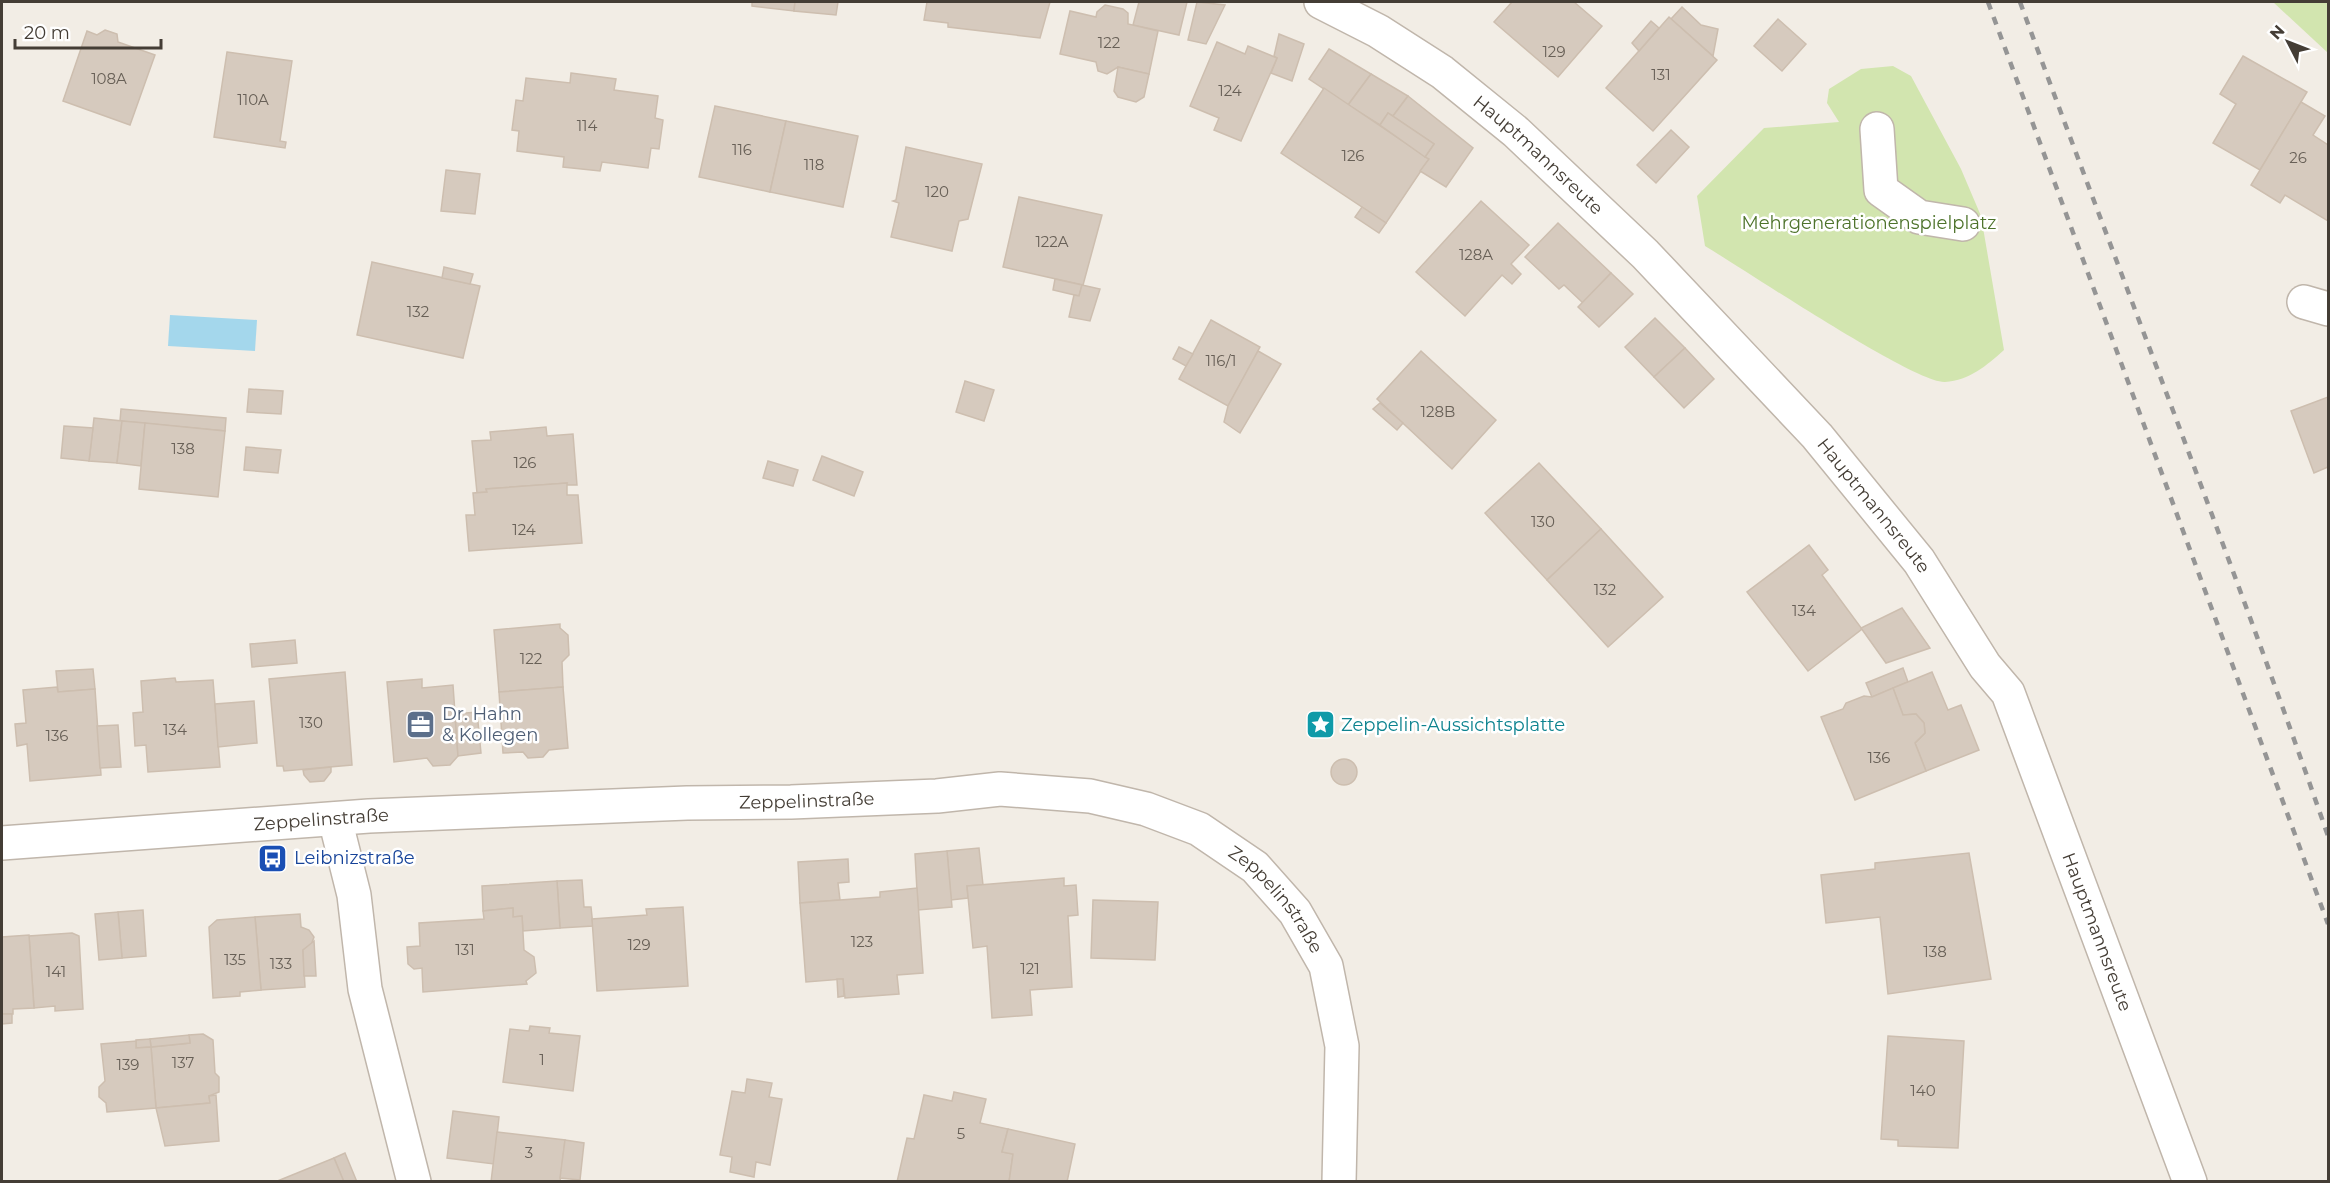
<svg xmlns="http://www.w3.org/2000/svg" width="2330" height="1183" viewBox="0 0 2330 1183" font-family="Montserrat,sans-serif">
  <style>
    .green { fill: #d2e5af }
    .water { fill: #a4d7ec }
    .building { fill: #d6cabe; stroke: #cdbeaf; stroke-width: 1.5 }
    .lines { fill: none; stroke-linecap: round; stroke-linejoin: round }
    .minor-casing { stroke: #c0b6ab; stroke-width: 36 }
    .minor { stroke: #fff; stroke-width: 33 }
    .rail { stroke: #959595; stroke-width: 4.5; stroke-dasharray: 8 8; stroke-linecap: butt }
    .labels { text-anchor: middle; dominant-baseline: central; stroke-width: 5; stroke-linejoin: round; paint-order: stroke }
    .number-label { font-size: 15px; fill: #686057 }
    .street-label { font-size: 18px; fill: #443d35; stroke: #fff }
    .park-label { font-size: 18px; fill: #4e732b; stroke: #fff }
    .service-label { font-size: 18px; fill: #4e5e75; stroke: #fff; text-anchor: start }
    .culture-label { font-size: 18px; fill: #0d838f; stroke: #fff; text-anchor: start }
    .transit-label { font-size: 18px; fill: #164399; stroke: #fff; text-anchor: start }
  </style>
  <rect width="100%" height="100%" fill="#f2ede5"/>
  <g class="green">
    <polygon points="2273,2 2328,2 2328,53"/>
    <path d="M1893,66L1911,76L1961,169L1981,216L2004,350C1986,366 1970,380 1945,382C1915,384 1742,268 1705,246L1697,196L1764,128L1839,122L1827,103L1829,89L1861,69Z"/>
  </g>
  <polygon class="water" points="170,315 257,320 255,351 168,346"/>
  <g class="building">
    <polygon points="752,2 795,2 794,11 752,6"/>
    <polygon points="795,2 838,2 836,15 794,11"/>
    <polygon points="927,2 1050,2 1040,38 948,27 948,23 924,20"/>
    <polygon points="1139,2 1187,2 1179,35 1133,25"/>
    <polygon points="1197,2 1225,5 1206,44 1188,40"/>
    <polygon points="1512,2 1574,2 1602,26 1558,77 1494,22"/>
    <polygon points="1105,5 1123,9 1128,13 1128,24 1158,31 1149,74 1118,67 1107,74 1098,71 1096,62 1060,54 1070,11 1096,17 1097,12"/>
    <polygon points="1682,7 1701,25 1718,29 1713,56 1671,19"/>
    <polygon points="1669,17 1717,60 1653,131 1606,88"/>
    <polygon points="1778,19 1806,44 1782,71 1754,46"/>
    <polygon points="1651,21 1659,28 1639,51 1632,43"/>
    <polygon points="105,30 117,34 118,42 155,55 130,125 63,101 87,31 97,35"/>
    <polygon points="1279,34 1304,44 1292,81 1271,73 1277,58 1274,56"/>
    <polygon points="1217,42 1245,54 1248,46 1277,58 1241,141 1214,130 1219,118 1190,106"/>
    <polygon points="1329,49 1371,74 1348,105 1309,79"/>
    <polygon points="227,52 292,61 280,141 286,142 285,148 214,137"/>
    <polygon points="2243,56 2307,92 2260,170 2213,143 2236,104 2220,94"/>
    <polygon points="1118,67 1149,74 1144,97 1136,102 1118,97 1114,91"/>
    <polygon points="571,73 616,79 614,90 658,96 655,118 663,120 659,149 651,148 648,168 602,162 600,171 563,167 564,157 517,151 519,131 512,130 516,100 523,101 526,78 570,83"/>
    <polygon points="1371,74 1408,96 1393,116 1388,113 1380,125 1348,105"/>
    <polygon points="1324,88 1429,159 1386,223 1281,153"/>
    <polygon points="1408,96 1473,148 1446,187 1420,171 1429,159 1425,157 1434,144 1393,116"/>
    <polygon points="2301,102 2325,116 2313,135 2328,145 2328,221 2285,195 2280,203 2251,185"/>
    <polygon points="715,106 786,121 770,192 699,177"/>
    <polygon points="1388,113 1434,144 1425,157 1380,125"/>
    <polygon points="786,121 858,136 843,207 770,192"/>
    <polygon points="1671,130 1689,147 1656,183 1637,165"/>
    <polygon points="906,147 982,164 968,219 959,221 952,251 891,237 899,203 893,201 896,200"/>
    <polygon points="446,170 480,174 475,214 441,211"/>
    <polygon points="1019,197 1102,215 1083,285 1003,267"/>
    <polygon points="1481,201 1529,245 1511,264 1521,274 1512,284 1502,275 1465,316 1416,272"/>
    <polygon points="1362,207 1386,223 1379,233 1355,217"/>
    <polygon points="1558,223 1611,273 1583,303 1564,285 1559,289 1525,257"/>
    <polygon points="372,262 480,286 463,358 357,335"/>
    <polygon points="444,267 473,274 470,284 442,278"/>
    <polygon points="1611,273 1633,294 1599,327 1578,307"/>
    <polygon points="1055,279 1082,285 1079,296 1053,290"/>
    <polygon points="1082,285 1100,289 1090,321 1069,317 1074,295 1079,296"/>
    <polygon points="1655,318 1685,348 1654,377 1625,347"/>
    <polygon points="1211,320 1260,347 1228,406 1179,379"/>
    <polygon points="1179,347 1193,354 1186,366 1173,359"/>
    <polygon points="1685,348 1714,379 1684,408 1654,377"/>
    <polygon points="1258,351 1281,364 1240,433 1224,422 1228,406"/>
    <polygon points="1421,351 1496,420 1452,469 1377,399"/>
    <polygon points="965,381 994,390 984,421 956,412"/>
    <polygon points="249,389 283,391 281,414 247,412"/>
    <polygon points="2328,397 2328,467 2314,473 2291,411"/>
    <polygon points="1380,403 1403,423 1397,430 1373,409"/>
    <polygon points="121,409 226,418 225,431 120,421"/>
    <polygon points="94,418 122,421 117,463 89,461"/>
    <polygon points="122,421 145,423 141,466 117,463"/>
    <polygon points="145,423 225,431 218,497 139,489"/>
    <polygon points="64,426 93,428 89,461 61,458"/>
    <polygon points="546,427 547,436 573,434 577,485 566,485 567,483 486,489 487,492 477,493 472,441 491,440 490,432"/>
    <polygon points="246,447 281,450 278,473 244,470"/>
    <polygon points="822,456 863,472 854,496 813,480"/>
    <polygon points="768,461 798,470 793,486 763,478"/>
    <polygon points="1539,463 1601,529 1547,580 1485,513"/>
    <polygon points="567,483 567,495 578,495 582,543 469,551 466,515 475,515 473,493 487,492 486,489"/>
    <polygon points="1601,529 1663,597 1608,647 1547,580"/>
    <polygon points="1809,545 1828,570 1822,575 1862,629 1808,671 1747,592"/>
    <polygon points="1902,608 1930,648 1886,663 1861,628"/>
    <polygon points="560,624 560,628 568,635 569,655 562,662 563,687 499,692 494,630"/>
    <polygon points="295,640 297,663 252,667 250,644"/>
    <polygon points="1903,668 1908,682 1872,697 1866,683"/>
    <polygon points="93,669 95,689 58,692 56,671"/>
    <polygon points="345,672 352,765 284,771 283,766 277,766 269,679"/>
    <polygon points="1932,672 1948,710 1961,705 1979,750 1926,771 1915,743 1925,733 1924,723 1916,714 1903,715 1893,688"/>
    <polygon points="175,678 176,682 213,680 220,767 148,772 146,745 135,746 133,713 143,712 141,681"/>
    <polygon points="422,679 422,688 453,685 458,756 450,765 433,766 427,758 394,762 387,682"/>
    <polygon points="57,687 58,692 95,689 101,775 30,781 27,744 17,746 15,724 26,723 23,690"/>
    <polygon points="563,687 568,748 549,750 543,757 528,758 523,752 503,753 499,692"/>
    <polygon points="1893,688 1903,715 1916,714 1924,723 1925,733 1915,743 1926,771 1855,800 1821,717 1843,709 1846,703 1864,696 1872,697"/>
    <polygon points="254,701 257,743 218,747 215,704"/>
    <polygon points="477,712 481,753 458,756 455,714"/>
    <polygon points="118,725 121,767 100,768 97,726"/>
    <circle cx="1344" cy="772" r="13"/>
    <polygon points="331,767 331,772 324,781 310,782 304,775 303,770"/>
    <polygon points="979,848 983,885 967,886 968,898 951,900 947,851"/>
    <polygon points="947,851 952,907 918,910 915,854"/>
    <polygon points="1969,853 1991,979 1888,994 1880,917 1826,923 1821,875 1875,869 1875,863"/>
    <polygon points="848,859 849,882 838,883 840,900 800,903 798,862"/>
    <polygon points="1064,878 1064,886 1076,885 1078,915 1068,916 1072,987 1030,990 1032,1015 992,1018 987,946 973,948 967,886"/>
    <polygon points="582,880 584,907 591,907 593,926 560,928 557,881"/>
    <polygon points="557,881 560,928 523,931 522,916 513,917 513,908 483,911 482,886"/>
    <polygon points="917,888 923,973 897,975 899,994 845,998 843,979 806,982 800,903 880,897 880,892"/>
    <polygon points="1093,900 1158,902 1155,960 1091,958"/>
    <polygon points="683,907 688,986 597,991 592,919 647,915 646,909"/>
    <polygon points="513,908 513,917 522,916 524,950 534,957 536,973 526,981 527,984 423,992 422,968 414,969 408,964 407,947 420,946 419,923 484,919 483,911"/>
    <polygon points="143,910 146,956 122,958 118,912"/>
    <polygon points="118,912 122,958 99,960 95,914"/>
    <polygon points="300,914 301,927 309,930 314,937 311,945 303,950 305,987 261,990 255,917"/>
    <polygon points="255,917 261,990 240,992 240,996 213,998 209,927 217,920"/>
    <polygon points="72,933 79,936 83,1009 55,1011 55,1006 34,1008 29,936"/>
    <polygon points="29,935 34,1008 13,1009 13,1014 2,1014 2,937"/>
    <polygon points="314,941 316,976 304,976 303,950"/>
    <polygon points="837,979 843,979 844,996 838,997"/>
    <polygon points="2,1014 12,1014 12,1023 2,1024"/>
    <polygon points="530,1026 550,1028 549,1033 580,1036 573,1091 503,1082 510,1029 529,1031"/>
    <polygon points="203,1034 213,1040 215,1073 219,1077 219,1092 209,1096 210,1103 156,1108 151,1047 190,1043 189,1035"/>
    <polygon points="189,1035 190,1043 151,1047 150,1039"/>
    <polygon points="1888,1036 1964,1041 1958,1148 1898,1146 1898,1140 1881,1139"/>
    <polygon points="150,1039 151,1047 136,1048 136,1040"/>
    <polygon points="136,1041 136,1048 151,1047 156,1108 107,1112 106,1103 99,1097 99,1087 105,1081 101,1044"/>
    <polygon points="747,1079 772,1083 769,1097 782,1099 770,1165 756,1162 754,1177 730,1172 732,1157 720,1155 732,1091 745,1093"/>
    <polygon points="954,1092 986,1099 980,1123 1008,1129 1002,1152 1013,1154 1009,1182 897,1182 907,1138 914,1139 924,1095 952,1101"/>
    <polygon points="216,1095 219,1141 165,1146 156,1108 210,1103 209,1096"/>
    <polygon points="453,1111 499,1117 494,1164 447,1158"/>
    <polygon points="1008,1129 1075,1144 1067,1182 1009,1182 1013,1154 1002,1152"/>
    <polygon points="497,1132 565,1140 560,1182 491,1182"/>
    <polygon points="565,1140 584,1143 580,1180 560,1178"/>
    <polygon points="345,1153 357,1182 344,1182 334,1158"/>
    <polygon points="334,1158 344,1182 275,1182"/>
  </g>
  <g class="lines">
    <defs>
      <g id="minor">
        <path id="s1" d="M1321,2L1378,31L1442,72L1516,132L1645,254L1817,436L1919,561L1985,666L2008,693L2190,1182"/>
        <polyline points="1877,129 1881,190 1919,217 1963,224"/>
        <polyline points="2304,302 2328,309"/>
        <polyline points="335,819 354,895 365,989 414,1182"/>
        <path id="s2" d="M2,843L369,816L687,803L791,802L937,796L1000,789L1090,796L1146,809L1199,829L1255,867L1295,912L1326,966L1342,1046L1339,1182"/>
      </g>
    </defs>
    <use href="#minor" class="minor-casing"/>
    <use href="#minor" class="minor"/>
    <g class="rail">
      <polyline points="1988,2 2328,924"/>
      <path d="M2020,2C2122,280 2231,556 2328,836"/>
    </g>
  </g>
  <defs>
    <symbol id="office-square" viewBox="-11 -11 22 22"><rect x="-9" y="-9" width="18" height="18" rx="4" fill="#5c6f8a" stroke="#fff"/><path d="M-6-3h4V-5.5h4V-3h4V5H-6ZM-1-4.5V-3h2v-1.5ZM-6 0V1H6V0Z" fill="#fff"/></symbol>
    <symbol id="sight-square" viewBox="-11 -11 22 22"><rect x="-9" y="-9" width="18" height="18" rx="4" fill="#0f9aa8" stroke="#fff"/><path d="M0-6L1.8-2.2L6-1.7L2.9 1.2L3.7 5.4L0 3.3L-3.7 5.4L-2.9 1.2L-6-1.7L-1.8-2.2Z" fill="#fff"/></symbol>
    <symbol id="bus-square" viewBox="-11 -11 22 22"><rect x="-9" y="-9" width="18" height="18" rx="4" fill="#1a4fb4" stroke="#fff"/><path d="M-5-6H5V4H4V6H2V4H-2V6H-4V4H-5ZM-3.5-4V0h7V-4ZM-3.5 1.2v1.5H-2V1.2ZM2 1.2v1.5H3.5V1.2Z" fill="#fff"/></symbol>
  </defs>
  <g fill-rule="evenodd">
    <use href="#office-square" x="404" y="708" width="33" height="33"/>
    <use href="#sight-square" x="1304" y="708" width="33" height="33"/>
    <use href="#bus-square" x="256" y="842" width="33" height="33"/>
  </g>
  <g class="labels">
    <g class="number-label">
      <text x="1109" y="42">122</text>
      <text x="1554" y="51">129</text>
      <text x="1661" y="74">131</text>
      <text x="109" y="78">108A</text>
      <text x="1230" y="90">124</text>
      <text x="253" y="99">110A</text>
      <text x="587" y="125">114</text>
      <text x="742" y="149">116</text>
      <text x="1353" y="155">126</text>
      <text x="2298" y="157">26</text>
      <text x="814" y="164">118</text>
      <text x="937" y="191">120</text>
      <text x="1052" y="241">122A</text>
      <text x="1476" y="254">128A</text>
      <text x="418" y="311">132</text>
      <text x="1221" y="360">116/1</text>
      <text x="1438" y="411">128B</text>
      <text x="183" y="448">138</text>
      <text x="525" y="462">126</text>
      <text x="1543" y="521">130</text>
      <text x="524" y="529">124</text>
      <text x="1605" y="589">132</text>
      <text x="1804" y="610">134</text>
      <text x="531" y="658">122</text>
      <text x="311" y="722">130</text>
      <text x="175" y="729">134</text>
      <text x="57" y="735">136</text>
      <text x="1879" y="757">136</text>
      <text x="862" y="941">123</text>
      <text x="639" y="944">129</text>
      <text x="465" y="949">131</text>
      <text x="1935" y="951">138</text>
      <text x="235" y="959">135</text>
      <text x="281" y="963">133</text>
      <text x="1030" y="968">121</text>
      <text x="56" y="971">141</text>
      <text x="542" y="1059">1</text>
      <text x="183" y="1062">137</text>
      <text x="128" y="1064">139</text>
      <text x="1923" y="1090">140</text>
      <text x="961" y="1133">5</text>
      <text x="529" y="1152">3</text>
    </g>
    <g class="street-label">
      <text stroke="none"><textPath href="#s1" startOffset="267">Hauptmannsreute</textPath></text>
      <text stroke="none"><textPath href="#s1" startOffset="753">Hauptmannsreute</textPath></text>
      <text stroke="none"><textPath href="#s2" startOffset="806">Zeppelinstraße</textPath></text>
      <text stroke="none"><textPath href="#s2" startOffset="320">Zeppelinstraße</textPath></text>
      <text stroke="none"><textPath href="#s2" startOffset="1310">Zeppelinstraße</textPath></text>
      <text stroke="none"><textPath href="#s1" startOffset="1239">Hauptmannsreute</textPath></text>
    </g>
    <g class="park-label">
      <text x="1869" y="223">Mehrgenerationenspielplatz</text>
    </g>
    <g class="service-label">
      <text x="442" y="714">Dr. Hahn<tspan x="442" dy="21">&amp; Kollegen</tspan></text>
    </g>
    <g class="culture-label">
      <text x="1341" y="725">Zeppelin-Aussichtsplatte</text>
    </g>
    <g class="transit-label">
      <text x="294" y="858">Leibnizstraße</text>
    </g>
  </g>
  <rect width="2330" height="1183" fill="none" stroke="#443d35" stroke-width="6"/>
  <g transform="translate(2288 42) rotate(312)" stroke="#ffffff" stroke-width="4.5" paint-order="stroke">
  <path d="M0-4.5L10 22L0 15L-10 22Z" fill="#443d35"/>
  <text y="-9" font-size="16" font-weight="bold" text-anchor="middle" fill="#443d35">N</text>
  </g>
  <path d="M15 39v9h146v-9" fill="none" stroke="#443d35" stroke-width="3"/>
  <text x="24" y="39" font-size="18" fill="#443d35" stroke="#ffffff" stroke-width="4.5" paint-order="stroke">20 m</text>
</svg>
